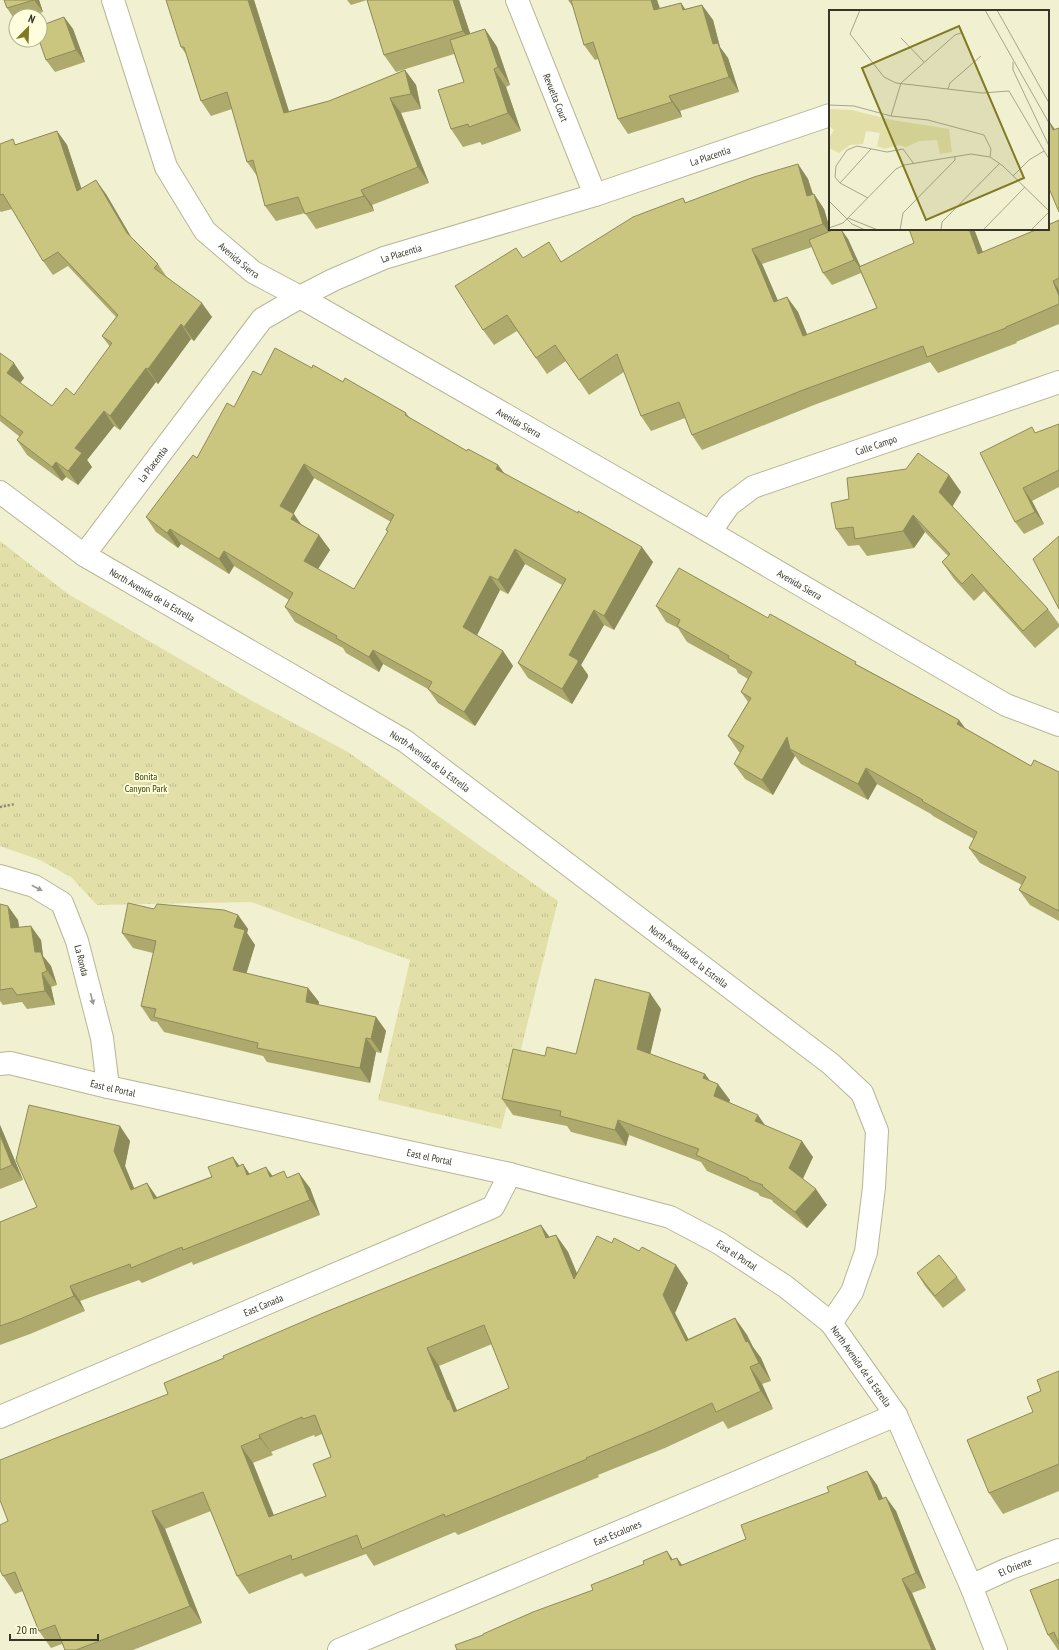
<svg xmlns="http://www.w3.org/2000/svg" width="1059" height="1650" viewBox="0 0 1059 1650" font-family="'PT Sans Narrow',sans-serif">
  <style>
    .grass { fill: url(#grass-tufts) }
    .lines { fill: none; stroke-linecap: round; stroke-linejoin: round }
    .minor-casing { stroke: #b7b697; stroke-width: 24 }
    .path { stroke: #8b8a74; stroke-width: 2.5; stroke-dasharray: 2 2; stroke-linecap: butt }
    .minor { stroke: #fff; stroke-width: 22 }
    .wall { fill: #aeaa6d; fill-rule: evenodd }
    .shaded-wall { fill: #8d8b59 }
    .building { fill: #cac67f; stroke: #8d8b59; fill-rule: evenodd }
    .oneway { fill: #9a9a94 }
    .labels { text-anchor: middle; dominant-baseline: central; stroke-width: 3.5; stroke-linejoin: round; paint-order: stroke }
    .street-label { font-size: 10px; fill: #363528; stroke: #fefedd }
    .park-label { font-size: 10px; fill: #3d3900; stroke: #fefedd }
    .inset-road { fill: none; stroke: #a6a58d; stroke-width: 1 }
    .view { fill: #807b22; fill-opacity: 0.15; stroke: #807b22; stroke-width: 2 }
    .inset-edge { fill: none; stroke: #363528; stroke-width: 2 }
  </style>
  <defs>
    <pattern id="grass-tufts" width="24" height="20" patternUnits="userSpaceOnUse"><rect width="24" height="20" fill="#e2e0a8"/><path d="M3 7l-1-3M5 7V3M7 7l1-3M15 17l-1-3M17 17v-4M19 17l1-3" fill="none" stroke="#c2c191"/></pattern>
  </defs>
  <rect width="100%" height="100%" fill="#f1f0d0"/>
  <polygon class="grass" points="0,541 68,594 254,702 348,752 558,901 501,1129 378,1100 410,960 251,902 97,905 71,877 40,860 0,846"/>
  <g class="lines">
    <defs>
      <g id="minor">
        <path id="s1" d="M113,0L166,167L205,231L253,272L300,297L710,532L1006,705L1059,725"/>
        <path id="s2" d="M517,0L595,195"/>
        <path id="s3" d="M0,492L84,555L405,741L831,1064L862,1093L877,1131L874,1187L866,1252L852,1292L831,1323L896,1415L971,1586L996,1650"/>
        <path id="s4" d="M710,532L729,505L753,487L1059,382"/>
        <path id="s5" d="M84,555L262,319L300,297L333,280L384,258L595,195L830,115"/>
        <path id="s6" d="M0,876L34,886L62,903L77,941L102,1038L108,1087"/>
        <path id="s7" d="M0,1064L10,1063L108,1087L510,1174L670,1217L719,1243L786,1287L831,1323"/>
        <path id="s8" d="M0,1417L493,1207L510,1174"/>
        <path id="s9" d="M971,1586L1008,1569L1059,1550"/>
        <path id="s10" d="M339,1650L896,1415"/>
      </g>
    </defs>
    <use href="#minor" class="minor-casing"/>
    <polyline class="path" points="0,807 15,804"/>
    <use href="#minor" class="minor"/>
  </g>
  <g class="wall">
    <polygon points="4,0 39,0 43,12 30,16 16,16 16,20 15,20 7,8"/>
    <polygon points="254,0 289,111 329,101 405,70 416,85 421,109 401,113 429,183 372,205 374,211 316,229 305,213 276,221 265,206 257,176 247,162 232,109 211,116 201,101 186,54 181,47"/>
    <polygon points="347,0 459,0 470,34 485,29 497,47 510,85 506,87 521,131 482,145 480,142 463,147 451,129 464,82 454,54 396,72 384,55 367,0 351,5"/>
    <polygon points="568,0 657,0 660,8 681,3 685,9 702,5 713,20 720,47 728,58 739,92 680,111 682,117 628,134 618,119 598,59 595,60 584,45 573,7"/>
    <polygon points="64,17 73,29 85,62 55,72 46,60"/>
    <polygon points="57,131 67,145 81,189 106,194 131,237 158,264 166,276 212,317 194,341 191,339 158,384 156,382 120,430 114,426 87,460 92,467 78,485 66,477 62,481 27,455 17,440 20,437 0,421 0,353 24,378 20,383 52,406 74,395 110,347 102,336 116,317 68,266 53,275 43,261 12,209 1,212 0,211 0,144 17,144"/>
    <path d="M798,164L808,179L813,194H814L824,209L830,229L831,231L848,239L860,266L974,229L983,252L1059,220V324L1016,342L1017,343L938,373L930,362L814,405L702,450L692,435L685,418L651,431L641,416L624,372L589,395L566,361L547,374L517,331L494,345L483,330L523,258L562,261L683,198L686,203ZM812,247L823,273L832,285L861,273L877,308L807,335L798,312L787,297L778,301L762,264Z"/>
    <path d="M312,368L343,382L406,413L410,418L467,451L498,465L504,473L653,562L614,630L604,625L581,665L588,675V677L572,704L528,678L518,663L562,585L525,564L508,594L500,590L477,635L503,651L513,666L475,726L438,703L428,689L383,664L379,672L346,653L343,648L295,622L285,607L289,600L234,566L229,574L181,544L178,548L156,532L146,517L197,458L234,407L261,375ZM314,478L391,522L386,530L388,532L354,589L318,569L330,550L319,535L301,524L293,514Z"/>
    <polygon points="1059,424 1059,487 1032,501 1044,524 1024,534 1015,522 1036,433"/>
    <polygon points="949,475 961,492 952,506 1048,609 1059,624 1059,627 1035,648 984,591 974,601 954,579 942,562 948,556 925,532 914,548 867,556 859,545 848,546 836,529 849,499"/>
    <polygon points="656,606 768,618 858,665 959,720 965,728 1031,766 1059,772 1059,921 1030,905 1019,890 1022,885 980,863 969,848 974,839 933,816 931,814 877,784 868,800 801,764 795,756 773,795 745,779 734,764 740,752 739,752 728,736 748,702 741,692 748,679 738,673 736,669 687,642 678,628 666,622"/>
    <polygon points="0,904 18,920 19,927 41,940 43,956 51,966 57,985 51,987 55,1005 27,1009 22,1002 3,1005 0,1001"/>
    <polygon points="154,909 238,915 248,929 247,933 255,945 246,973 308,988 319,1002 318,1005 376,1017 386,1031 381,1053 376,1052 370,1083 267,1062 263,1056 164,1032 157,1022 151,1021 141,1006 153,953 133,948 122,933"/>
    <polygon points="661,1009 650,1054 705,1074 709,1080 730,1100 729,1102 813,1157 803,1179 827,1205 807,1228 773,1202 772,1200 760,1196 758,1193 707,1171 701,1162 629,1135 626,1146 571,1132 567,1126 513,1115 502,1099 545,1056 576,1054"/>
    <polygon points="0,1125 23,1180 0,1189"/>
    <polygon points="130,1141 125,1166 134,1188 147,1183 157,1197 239,1166 249,1174 288,1177 310,1188 320,1215 193,1265 192,1262 142,1283 139,1280 80,1301 85,1311 30,1334 0,1345 0,1222 37,1207"/>
    <path d="M541,1225L549,1237L556,1235L568,1252L577,1273L612,1243L639,1251L676,1265L688,1283L675,1313L688,1339L735,1318L747,1335L753,1347L761,1358L771,1381L762,1384L773,1409L728,1429L723,1421L665,1448L598,1475L599,1477L458,1535L455,1532L374,1566L366,1554L305,1577L302,1573L249,1594L237,1576L211,1511L165,1529L202,1623L133,1650H65L62,1644L51,1648L39,1631L23,1591L15,1594L3,1576L8,1521L168,1394L224,1358ZM492,1344L509,1388L457,1410L439,1366ZM322,1434L331,1457L326,1496L274,1515L253,1463L273,1455L271,1452L314,1435L315,1437Z"/>
    <polygon points="917,1273 957,1277 966,1290 943,1308 925,1286"/>
    <polygon points="1059,1371 1059,1491 1003,1514 989,1493 1033,1412 1041,1391"/>
    <polygon points="867,1471 877,1485 883,1498 896,1511 926,1588 912,1593 936,1650 457,1650 483,1635 593,1590 677,1558 682,1565 746,1539 829,1492"/>
    <polygon points="1059,1579 1059,1650 1058,1650 1048,1635"/>
  </g>
  <g class="shaded-wall">
    <polygon points="34,0 39,0 43,12"/>
    <polygon points="248,0 254,0 294,128 284,113"/>
    <polygon points="453,0 459,0 475,48 463,31"/>
    <polygon points="651,0 657,0 665,25 654,10"/>
    <polygon points="681,3 691,18 683,10"/>
    <polygon points="702,5 713,20 720,47 728,58 739,92 729,77 713,44"/>
    <polygon points="64,17 73,29 85,62 76,50"/>
    <polygon points="485,29 497,47 510,85 498,67"/>
    <polygon points="494,69 506,87 521,131 508,113"/>
    <polygon points="405,70 416,85 421,109 411,94"/>
    <polygon points="669,96 680,111 682,117 672,102"/>
    <polygon points="390,98 401,113 429,183 418,167"/>
    <polygon points="1049,121 1059,135 1053,130"/>
    <polygon points="57,131 67,145 87,205 77,191"/>
    <polygon points="798,164 808,179 818,211 807,196"/>
    <polygon points="96,180 106,194 137,247 127,233"/>
    <polygon points="361,190 372,205 374,211 364,196"/>
    <polygon points="814,194 824,209 830,229 831,229 834,240 823,224"/>
    <polygon points="841,229 848,239 863,272 854,260"/>
    <polygon points="969,229 974,229 989,269 978,254"/>
    <polygon points="752,249 762,264 785,317 774,302"/>
    <polygon points="1053,281 1059,290 1059,296"/>
    <polygon points="787,297 798,312 814,351 803,336"/>
    <polygon points="202,303 212,317 194,341 184,327"/>
    <polygon points="181,324 191,339 158,384 148,369"/>
    <polygon points="14,363 24,378 17,387 7,373"/>
    <polygon points="146,368 156,382 120,430 110,416"/>
    <polygon points="104,411 114,426 87,460 92,467 78,485 68,471 75,448"/>
    <polygon points="56,462 66,477 62,481 52,467"/>
    <polygon points="304,464 314,478 290,520 280,506"/>
    <polygon points="498,465 509,480 496,469"/>
    <polygon points="949,475 961,492 951,509 939,492"/>
    <polygon points="1023,488 1032,501 1044,524 1035,512"/>
    <polygon points="294,514 304,529 291,519"/>
    <polygon points="913,515 925,532 914,548 903,531"/>
    <polygon points="170,529 181,544 178,548 167,533"/>
    <polygon points="319,535 330,550 314,575 304,561"/>
    <polygon points="642,547 653,562 614,630 604,616"/>
    <polygon points="515,549 525,564 508,594 498,580"/>
    <polygon points="224,551 234,566 229,574 219,559"/>
    <polygon points="490,576 500,590 474,641 463,627"/>
    <polygon points="594,610 604,625 581,665 588,675 588,677 572,704 562,689 569,655"/>
    <polygon points="373,650 383,664 379,672 369,657"/>
    <polygon points="503,651 513,666 475,726 464,712"/>
    <polygon points="959,720 970,735 957,724"/>
    <polygon points="787,737 790,749 795,756 773,795 762,780"/>
    <polygon points="866,768 877,784 868,800 858,784"/>
    <polygon points="8,906 18,920 21,942 11,928"/>
    <polygon points="238,915 248,929 247,933 255,945 243,985 233,970 234,927"/>
    <polygon points="31,926 41,940 43,956 51,966 57,985 35,952"/>
    <polygon points="42,973 51,987 55,1005 45,991"/>
    <polygon points="308,988 319,1002 316,1017 306,1002"/>
    <polygon points="650,993 661,1009 648,1064 637,1049"/>
    <polygon points="376,1017 386,1031 381,1053 371,1039"/>
    <polygon points="366,1038 376,1052 370,1083 360,1068"/>
    <polygon points="705,1074 716,1089 703,1078"/>
    <polygon points="718,1084 730,1100 725,1111 714,1096"/>
    <polygon points="758,1115 769,1131 755,1121"/>
    <polygon points="618,1120 629,1135 626,1146 615,1130"/>
    <polygon points="0,1125 23,1180 12,1165 0,1135"/>
    <polygon points="120,1126 130,1141 125,1166 141,1205 131,1190 114,1151"/>
    <polygon points="802,1141 813,1157 800,1184 789,1168"/>
    <polygon points="233,1157 244,1172 237,1167"/>
    <polygon points="243,1164 253,1179 247,1175"/>
    <polygon points="266,1167 277,1182 270,1177"/>
    <polygon points="299,1173 310,1188 320,1215 310,1200"/>
    <polygon points="147,1183 157,1198 154,1199"/>
    <polygon points="816,1189 827,1205 807,1228 795,1212"/>
    <polygon points="541,1225 553,1242 546,1238"/>
    <polygon points="556,1235 568,1252 586,1296 574,1279"/>
    <polygon points="676,1265 688,1283 675,1313 698,1358 686,1341 663,1295"/>
    <polygon points="70,1286 80,1301 85,1311 74,1296"/>
    <polygon points="735,1318 747,1335 753,1347 761,1358 771,1381 759,1363 746,1342"/>
    <polygon points="427,1348 439,1366 457,1411 454,1412 448,1400"/>
    <polygon points="750,1367 762,1384 773,1409 761,1391"/>
    <polygon points="259,1435 271,1452 273,1455 260,1438"/>
    <polygon points="241,1446 253,1463 281,1534 269,1517"/>
    <polygon points="867,1471 877,1485 889,1514 879,1500"/>
    <polygon points="886,1497 896,1511 926,1588 916,1573"/>
    <polygon points="152,1511 165,1529 202,1623 190,1606"/>
    <polygon points="667,1551 677,1566 671,1560"/>
    <polygon points="677,1558 687,1572 680,1566"/>
    <polygon points="902,1579 912,1593 936,1650 932,1650"/>
  </g>
  <g class="building">
    <polygon points="4,0 34,0 7,8"/>
    <polygon points="166,0 248,0 284,113 329,101 405,70 411,94 390,98 418,167 361,190 364,196 305,214 298,197 265,206 253,160 247,162 227,92 201,101 184,47 181,47"/>
    <polygon points="367,0 453,0 463,31 384,55"/>
    <polygon points="571,0 651,0 654,10 681,3 683,10 702,5 713,44 718,43 729,77 669,96 672,102 618,119 593,42 584,45"/>
    <polygon points="64,17 76,50 46,60 39,40 40,40 40,26"/>
    <polygon points="485,29 498,67 494,69 508,113 469,127 468,124 451,129 438,90 464,82 450,40"/>
    <polygon points="1048,121 1049,121 1053,130 1059,128 1059,212 1048,186"/>
    <polygon points="57,131 77,191 96,180 127,233 158,264 154,268 202,303 184,327 181,324 148,369 146,368 110,416 104,411 75,448 82,453 68,471 56,462 52,467 17,440 23,432 0,415 0,353 14,363 7,373 52,406 66,388 74,395 112,343 102,336 118,315 58,252 43,261 3,194 0,195 0,144 13,139 15,145"/>
    <polygon points="798,164 807,196 814,194 823,224 752,249 774,302 787,297 803,336 877,308 859,267 914,243 909,229 969,229 978,254 1038,229 1048,229 1048,225 1059,220 1059,278 1053,281 1059,296 1059,304 1006,327 1006,328 927,357 923,346 803,390 692,435 679,402 641,416 617,354 579,380 555,345 536,358 507,315 483,330 455,286 516,248 523,258 549,242 561,262 633,217 683,198 685,203 754,177"/>
    <polygon points="835,229 841,229 854,260 823,273 809,240"/>
    <path d="M275,348L312,368L313,365L343,382L345,378L406,413L405,415L467,451L468,449L498,465L496,469L578,513V511L642,547L604,616L594,610L569,655L578,660V662L562,689L518,663L566,579L515,549L498,580L490,576L463,627L503,651L464,712L428,689L432,682L373,650L369,657L336,638L337,636L285,607L293,593L224,551L219,559L170,529L167,533L146,517L193,455L197,458L227,403L234,407L253,371L261,375ZM304,464L394,515L386,530L388,531L354,589L304,561L319,535L291,519L294,514L280,506Z"/>
    <polygon points="1059,424 1059,470 1023,488 1035,512 1015,522 980,453 1032,427 1035,433"/>
    <polygon points="918,453 949,475 939,492 1048,609 1023,631 972,574 962,584 942,562 950,554 913,515 903,531 855,539 853,527 836,529 831,503 849,499 847,478 906,469"/>
    <polygon points="1059,536 1059,609 1033,559"/>
    <polygon points="679,568 768,618 770,614 856,662 855,664 959,720 957,724 1031,766 1034,760 1059,772 1059,911 1019,890 1026,877 969,848 977,832 922,801 923,800 866,768 858,784 790,749 787,737 762,780 734,764 744,746 728,736 751,698 741,692 752,672 728,658 729,656 677,626 680,620 656,606"/>
    <polygon points="128,903 154,909 157,904 224,910 238,915 234,927 245,930 233,970 308,988 306,1002 376,1017 371,1039 366,1038 360,1068 257,1048 258,1043 154,1017 156,1009 141,1006 156,941 122,933"/>
    <polygon points="0,904 8,906 11,928 31,926 35,952 41,952 47,971 42,973 45,991 17,995 12,988 0,990"/>
    <polygon points="595,979 650,993 637,1049 705,1074 703,1078 718,1084 714,1096 758,1115 755,1121 802,1141 789,1168 816,1189 795,1212 762,1186 763,1185 749,1180 748,1178 696,1155 699,1149 618,1120 615,1130 560,1116 561,1111 502,1099 513,1049 545,1056 547,1047 576,1054"/>
    <polygon points="29,1105 120,1126 114,1151 131,1190 147,1183 154,1199 212,1177 208,1167 233,1157 237,1167 243,1164 247,1175 266,1167 270,1177 284,1171 287,1178 299,1173 310,1200 183,1250 182,1247 131,1268 130,1264 70,1286 74,1296 20,1319 0,1326 0,1222 37,1207 16,1160"/>
    <polygon points="0,1135 12,1165 0,1170"/>
    <path d="M541,1225L546,1238L556,1235L574,1279L597,1236L612,1243L614,1238L639,1251L642,1247L676,1265L663,1295L686,1341L735,1318L746,1342L748,1341L759,1363L750,1367L761,1391L716,1412L712,1403L653,1430L586,1458L587,1459L445,1517L444,1514L362,1549L357,1535L292,1560L291,1555L237,1576L203,1492L152,1511L190,1606L76,1650H65L55,1625L39,1631L15,1572L3,1576L0,1570V1525L8,1521L0,1500V1460L168,1394L164,1383L224,1358L223,1356L323,1313ZM484,1325L509,1388L454,1412L449,1399L448,1400L427,1348ZM315,1415L331,1457L313,1464L326,1496L269,1517L241,1446L260,1438L259,1435L302,1417L303,1419Z"/>
    <polygon points="939,1255 957,1277 935,1296 917,1273"/>
    <polygon points="1059,1371 1059,1464 989,1493 967,1440 1033,1412 1027,1397 1041,1391 1037,1380"/>
    <polygon points="867,1471 879,1500 886,1497 916,1573 902,1579 932,1650 457,1650 455,1645 483,1635 483,1634 533,1612 593,1590 591,1585 644,1564 643,1561 667,1551 671,1560 677,1558 680,1566 746,1539 741,1525 829,1492 827,1487"/>
    <polygon points="1059,1579 1059,1644 1054,1632 1048,1635 1030,1590"/>
  </g>
  <defs><path id="oneway-solid" d="M-6-.8H1V-3.2L6.5 0L1 3.2V.8H-6Z"/></defs>
  <g class="oneway">
    <use href="#oneway-solid" transform="translate(37 888) rotate(28)"/>
    <use href="#oneway-solid" transform="translate(92 999) rotate(76)"/>
  </g>
  <g class="labels">
    <g class="street-label">
      <text stroke="none"><textPath href="#s2" startOffset="105">Revuelta Court</textPath></text>
      <text stroke="none"><textPath href="#s5" startOffset="774">La Placentia</textPath></text>
      <text stroke="none"><textPath href="#s5" startOffset="450">La Placentia</textPath></text>
      <text stroke="none"><textPath href="#s1" startOffset="295">Avenida Sierra</textPath></text>
      <text stroke="none"><textPath href="#s1" startOffset="619">Avenida Sierra</textPath></text>
      <text stroke="none"><textPath href="#s4" startOffset="193">Calle Campo</textPath></text>
      <text stroke="none"><textPath href="#s5" startOffset="114">La Placentia</textPath></text>
      <text stroke="none"><textPath href="#s1" startOffset="943">Avenida Sierra</textPath></text>
      <text stroke="none"><textPath href="#s3" startOffset="184">North Avenida de la Estrella</textPath></text>
      <text stroke="none"><textPath href="#s3" startOffset="508">North Avenida de la Estrella</textPath></text>
      <text stroke="none"><textPath href="#s3" startOffset="832">North Avenida de la Estrella</textPath></text>
      <text stroke="none"><textPath href="#s6" startOffset="129">La Ronda</textPath></text>
      <text stroke="none"><textPath href="#s7" startOffset="116">East el Portal</textPath></text>
      <text stroke="none"><textPath href="#s7" startOffset="440">East el Portal</textPath></text>
      <text stroke="none"><textPath href="#s7" startOffset="765">East el Portal</textPath></text>
      <text stroke="none"><textPath href="#s8" startOffset="286">East Canada</textPath></text>
      <text stroke="none"><textPath href="#s3" startOffset="1348">North Avenida de la Estrella</textPath></text>
      <text stroke="none"><textPath href="#s10" startOffset="302">East Escalones</textPath></text>
      <text stroke="none"><textPath href="#s9" startOffset="48">El Oriente</textPath></text>
    </g>
    <g class="park-label">
      <text x="146" y="776">Bonita<tspan x="146" dy="12">Canyon Park</tspan></text>
    </g>
  </g>
  <g transform="translate(829 10)">
    <rect width="220" height="220" fill="#f1f0d0"/>
    <path d="M0,99L23,100L63,110L120,119L123,142L111,144L108,130L91,131L77,137L70,135L56,139L48,136L51,123L37,121L34,134L21,135L10,143L0,138V128L5,120L0,116Z" fill="#e2e0a8"/>
    <path class="inset-road" d="M31,0L21,24L55,67L67,73L153,83L180,81L220,149M156,0L220,113M168,0L220,93M72,28L95,52M184,52V60L220,136M119,79L121,73L152,46M0,95L25,96L62,106L99,110L155,125L162,139L161,147L174,156L220,201M62,106L72,73L126,25L132,23M184,166L200,150L215,141M11,173L42,139M39,188L11,173L6,167L7,156L18,140L28,136L58,142L74,139L85,154M0,191L23,214L36,220M19,208L49,220M0,218L14,213L67,159L75,155L142,144L161,147M71,220L74,203L126,150V146M112,220L113,212L171,153M154,220L196,177M202,220L220,202"/>
    <path class="view" d="M130,16L195,168L97,210L33,58Z"/>
    <rect width="220" height="220" class="inset-edge"/>
  </g>
  <g transform="translate(28 28) rotate(23)"><circle r="19" fill="#fefedd" stroke="#aeae95"/>
  <path d="M0-3L7 15L0 10L-7 15Z" fill="#807b22"/>
  <text y="-6" font-size="11" font-weight="bold" text-anchor="middle" fill="#363528">N</text>
  </g>
  <path d="M10 1634v6h88v-6" fill="none" stroke="#363528" stroke-width="2"/>
  <text x="16" y="1634" font-size="12" fill="#363528" stroke="#fefedd" stroke-width="3" paint-order="stroke">20 m</text>
</svg>
